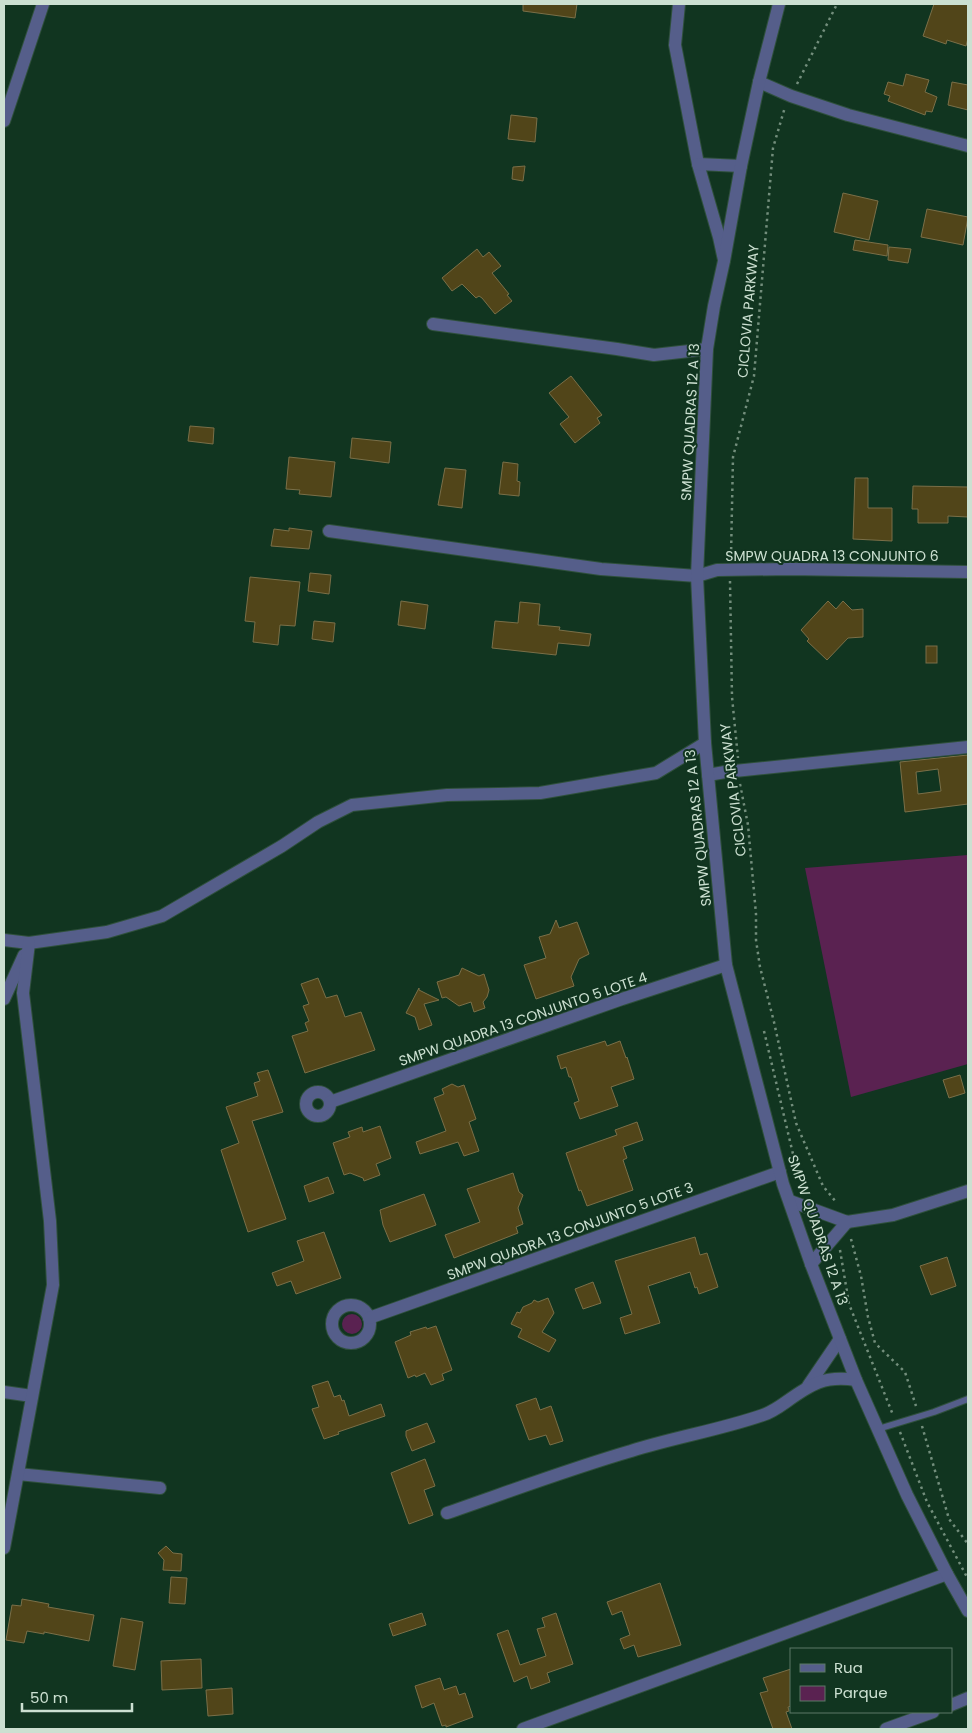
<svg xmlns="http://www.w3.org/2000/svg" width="972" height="1733" viewBox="0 0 972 1733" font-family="Poppins,sans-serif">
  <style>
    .green { fill: #5a2251 }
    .building { fill: #514519; stroke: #7a6f48; fill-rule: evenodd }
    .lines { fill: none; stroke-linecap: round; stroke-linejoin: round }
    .service-casing { stroke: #2f503c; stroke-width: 8 }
    .minor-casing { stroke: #2f503c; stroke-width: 14 }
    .tertiary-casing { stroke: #2f503c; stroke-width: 14 }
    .path { stroke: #738e7c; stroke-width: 2.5; stroke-dasharray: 2.5 4; stroke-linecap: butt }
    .service { stroke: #555e8a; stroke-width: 6 }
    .minor { stroke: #555e8a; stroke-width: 12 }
    .tertiary { stroke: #555e8a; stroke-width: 12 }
    .labels { text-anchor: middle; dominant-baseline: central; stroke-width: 4; stroke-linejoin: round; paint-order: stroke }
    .street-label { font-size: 14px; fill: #cce0d1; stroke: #113520 }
  </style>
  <rect width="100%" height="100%" fill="#113520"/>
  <g class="green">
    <polygon points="968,855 968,1064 851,1097 805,868"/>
    <circle cx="352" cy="1324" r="10"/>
  </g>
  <g class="building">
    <polygon points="523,4 577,4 575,18 523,11"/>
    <polygon points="934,4 968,4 968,38 966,46 947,40 946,44 923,36"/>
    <polygon points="906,74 929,80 925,92 937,97 932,112 926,111 925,115 888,101 890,96 884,94 888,82 903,86"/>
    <polygon points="952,82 968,85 968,110 948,105"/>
    <polygon points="511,115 537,118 535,142 508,139"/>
    <polygon points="525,166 523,181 512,179 513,167"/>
    <polygon points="843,193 878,201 869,240 834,232"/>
    <polygon points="927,209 968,217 963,245 921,237"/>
    <polygon points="855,240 888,245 887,256 853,250"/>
    <polygon points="889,247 911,249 908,263 888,260"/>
    <polygon points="477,249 483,257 489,252 501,266 492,273 509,294 507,295 512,301 495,314 482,298 479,296 476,298 462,284 452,291 442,278"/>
    <polygon points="571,376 602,415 597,418 600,423 575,443 560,424 569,417 549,393"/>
    <polygon points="190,426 214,428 213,444 188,441"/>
    <polygon points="352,438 391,442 389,463 350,458"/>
    <polygon points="289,457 335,462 331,497 299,494 300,490 286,489"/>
    <polygon points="503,462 518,464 517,481 520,482 519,496 499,494"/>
    <polygon points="445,468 466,470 462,508 438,505"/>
    <polygon points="855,478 868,478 868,508 892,508 892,541 853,539"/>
    <polygon points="913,486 968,487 968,517 948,516 948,523 918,523 918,509 912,509"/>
    <polygon points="289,528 312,531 309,549 271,546 274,529 289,531"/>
    <polygon points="310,573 331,575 329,594 308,591"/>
    <polygon points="250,577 300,582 295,626 280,625 278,645 253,642 255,622 245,621"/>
    <polygon points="401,601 428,605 425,629 398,625"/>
    <polygon points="828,601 836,609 843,601 852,610 863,609 863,637 848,638 827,660 807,641 809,639 801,630"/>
    <polygon points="520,602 540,604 538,625 560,627 559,630 591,634 589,646 558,643 556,655 492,648 495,621 518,623"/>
    <polygon points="314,621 335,623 333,642 312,639"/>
    <rect x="926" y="646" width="11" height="17"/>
    <path d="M968,755V804L905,812L900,762ZM938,769L941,791L918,794L916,772Z"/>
    <polygon points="556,920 559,928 577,922 589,954 579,959 571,977 574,986 536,999 524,965 546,958 539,937 550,934"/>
    <polygon points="462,968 479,976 484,974 489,990 487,997 483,1002 485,1008 474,1012 471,1002 459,1006 446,997 442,998 437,982 459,975"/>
    <polygon points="318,978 326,998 337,995 345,1017 361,1012 375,1050 305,1073 292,1036 308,1031 305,1023 309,1021 303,1006 309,1004 301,984"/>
    <polygon points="419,988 419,990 439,1000 424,1004 432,1025 419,1030 415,1017 406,1013"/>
    <polygon points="605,1041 607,1046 620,1041 626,1058 627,1057 634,1079 611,1087 618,1106 580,1119 574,1103 579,1101 571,1077 569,1077 566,1067 561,1069 557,1056"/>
    <polygon points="268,1070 283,1112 252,1121 286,1219 248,1232 221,1150 239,1143 226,1107 258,1096 254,1083 260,1081 257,1073"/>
    <polygon points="960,1075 965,1093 949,1098 943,1080"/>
    <polygon points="452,1084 458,1087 464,1085 476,1119 469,1122 479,1151 464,1156 458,1142 420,1154 416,1142 446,1131 434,1098 444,1094 442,1089"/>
    <polygon points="637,1122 643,1140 623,1147 627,1158 623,1160 633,1190 587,1206 581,1190 579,1191 566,1153 617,1135 615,1130"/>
    <polygon points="380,1126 391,1158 376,1164 380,1175 364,1181 363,1178 350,1173 344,1175 333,1143 350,1137 348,1132 362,1127 363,1132"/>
    <polygon points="513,1173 519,1192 523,1195 518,1208 523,1224 516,1227 518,1233 454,1258 445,1235 480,1222 467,1189"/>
    <polygon points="328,1177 334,1193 309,1202 304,1186"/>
    <polygon points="424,1194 436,1225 390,1242 383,1225 380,1210"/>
    <polygon points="324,1232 341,1278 296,1294 291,1281 277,1286 272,1273 304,1261 297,1241"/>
    <polygon points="695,1237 700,1255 707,1253 718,1287 699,1294 697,1287 695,1288 690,1272 648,1286 660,1323 625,1334 620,1318 632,1314 615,1261"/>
    <polygon points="947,1257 956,1286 931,1295 920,1266"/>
    <polygon points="593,1282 601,1303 583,1309 575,1289"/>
    <polygon points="548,1298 554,1313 542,1332 556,1340 549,1352 518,1337 522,1329 511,1324 517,1312 520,1313 523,1307 532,1303 534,1300 538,1302"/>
    <polygon points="436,1326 452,1370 442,1374 444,1380 431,1385 425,1373 416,1377 415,1375 408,1378 395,1342 411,1335 410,1332 426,1327 427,1329"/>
    <polygon points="328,1381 334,1397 340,1395 342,1401 344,1400 349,1416 381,1404 385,1416 338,1432 339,1434 324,1439 312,1409 319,1407 312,1386"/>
    <polygon points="536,1398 540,1410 551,1406 563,1441 550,1445 546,1435 529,1440 516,1405"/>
    <polygon points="427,1423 435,1442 412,1451 406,1436 406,1431"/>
    <polygon points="425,1459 435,1486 424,1490 433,1515 409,1524 391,1473"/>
    <polygon points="166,1546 173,1553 182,1554 181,1571 163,1570 164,1560 158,1553"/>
    <polygon points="171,1577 187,1578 185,1604 169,1603"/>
    <polygon points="660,1583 681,1645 638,1657 634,1645 624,1649 620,1639 630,1635 622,1611 612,1615 607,1602"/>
    <polygon points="22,1599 49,1604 48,1607 94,1615 89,1641 44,1632 44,1634 27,1631 24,1643 6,1640 12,1605 21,1606"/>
    <polygon points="422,1613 426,1625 393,1636 389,1624"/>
    <polygon points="556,1613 573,1664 547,1673 550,1682 531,1689 527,1676 514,1682 497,1634 508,1630 520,1665 546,1656 537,1629 545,1627 542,1618"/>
    <polygon points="121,1618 143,1622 135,1670 113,1666"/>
    <polygon points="201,1659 202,1688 162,1690 161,1661"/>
    <polygon points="791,1669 791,1706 788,1707 789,1711 786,1712 792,1729 773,1729 760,1693 768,1691 763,1678"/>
    <polygon points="440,1678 444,1690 456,1686 459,1695 465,1693 473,1717 446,1727 446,1725 442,1726 434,1703 422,1708 415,1686"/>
    <polygon points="232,1688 233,1714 208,1716 206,1690"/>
  </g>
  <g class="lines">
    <defs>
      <polyline id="service" points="878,1429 934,1412 968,1399"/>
      <g id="minor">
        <polyline points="679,4 675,45 698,164 719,237 724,260"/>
        <polyline points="759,82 791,96 848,115 968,146"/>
        <polyline points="4,121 43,4"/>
        <polyline points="698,164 741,166"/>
        <polyline points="433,324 617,349 654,355 707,349"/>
        <polyline points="329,531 601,569 697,576 717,570 790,569 968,572"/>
        <polyline points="708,775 725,772 968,747"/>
        <polyline points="4,940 29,943 107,932 162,916 282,846 318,822 352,805 447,795 540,793 656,773 705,743"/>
        <polyline points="4,999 24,955"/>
        <circle cx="318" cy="1104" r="12"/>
        <polyline points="330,1102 622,999 726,965"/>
        <polyline points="790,1201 847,1222 893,1215 968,1191"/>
        <polyline points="811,1264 847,1222"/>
        <circle cx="351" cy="1324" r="19"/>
        <polyline points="369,1318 780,1172"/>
        <polyline points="808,1386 840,1339"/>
        <polyline points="4,1392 32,1396"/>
        <polyline points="18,1474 160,1488"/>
        <path d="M447,1513C508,1492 569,1469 631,1451C675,1437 720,1430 763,1415C772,1412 779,1407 786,1402C811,1384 825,1375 856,1380"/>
        <polyline points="4,1548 53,1285 50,1221 23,993 29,943"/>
        <polyline points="951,1705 968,1698"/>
        <polyline points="523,1729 947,1574"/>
        <polyline points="886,1729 933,1712"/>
      </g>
      <polyline id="tertiary" points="779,4 759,82 741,166 724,261 714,306 707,349 697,576 705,743 726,965 783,1184 811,1264 856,1380 907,1495 947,1574 968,1611"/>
    </defs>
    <use href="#service" class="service-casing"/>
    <use href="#minor" class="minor-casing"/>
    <use href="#tertiary" class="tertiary-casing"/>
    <g class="path">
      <polyline points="797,84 837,4"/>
      <polyline points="731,556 733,457 754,376 773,148 785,107"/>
      <polyline points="730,581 732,697 738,758"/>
      <polyline points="740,784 748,825 756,914 756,940 760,967 774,1022 796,1123 823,1186 836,1202"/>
      <polyline points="764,1031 793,1154 807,1194"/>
      <polyline points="851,1239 861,1276 868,1317 875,1343 905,1372 916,1406"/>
      <polyline points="840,1250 849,1304 893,1415"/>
      <polyline points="922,1426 949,1519 968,1544"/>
      <polyline points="900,1432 927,1502 968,1579"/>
    </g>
    <use href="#service" class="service"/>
    <use href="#minor" class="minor"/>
    <use href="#tertiary" class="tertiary"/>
  </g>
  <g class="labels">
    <g class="street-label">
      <text transform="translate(748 311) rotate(-85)">CICLOVIA PARKWAY</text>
      <text transform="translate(690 422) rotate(-87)">SMPW QUADRAS 12 A 13</text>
      <text x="832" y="556">SMPW QUADRA 13 CONJUNTO 6</text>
      <text transform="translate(733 790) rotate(-97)">CICLOVIA PARKWAY</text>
      <text transform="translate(698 828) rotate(-96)">SMPW QUADRAS 12 A 13</text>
      <text transform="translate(523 1019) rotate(-19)">SMPW QUADRA 13 CONJUNTO 5 LOTE 4</text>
      <text transform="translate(818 1230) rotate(71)">SMPW QUADRAS 12 A 13</text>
      <text transform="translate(570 1231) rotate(-20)">SMPW QUADRA 13 CONJUNTO 5 LOTE 3</text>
    </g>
  </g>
  <rect width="972" height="1733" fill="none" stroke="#cce0d1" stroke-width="10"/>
  <rect x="790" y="1648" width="162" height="65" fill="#113520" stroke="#5c7967"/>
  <rect x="800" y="1664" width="25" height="8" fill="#555e8a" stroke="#5c7967"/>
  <text x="834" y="1673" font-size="15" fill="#cce0d1">Rua</text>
  <rect x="800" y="1686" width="25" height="15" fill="#5a2251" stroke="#5c7967"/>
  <text x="834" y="1698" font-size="15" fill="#cce0d1">Parque</text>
  <path d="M22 1703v8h110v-8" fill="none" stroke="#cce0d1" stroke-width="2.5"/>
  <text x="30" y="1703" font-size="15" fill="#cce0d1" stroke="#113520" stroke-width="4" paint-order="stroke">50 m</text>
</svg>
